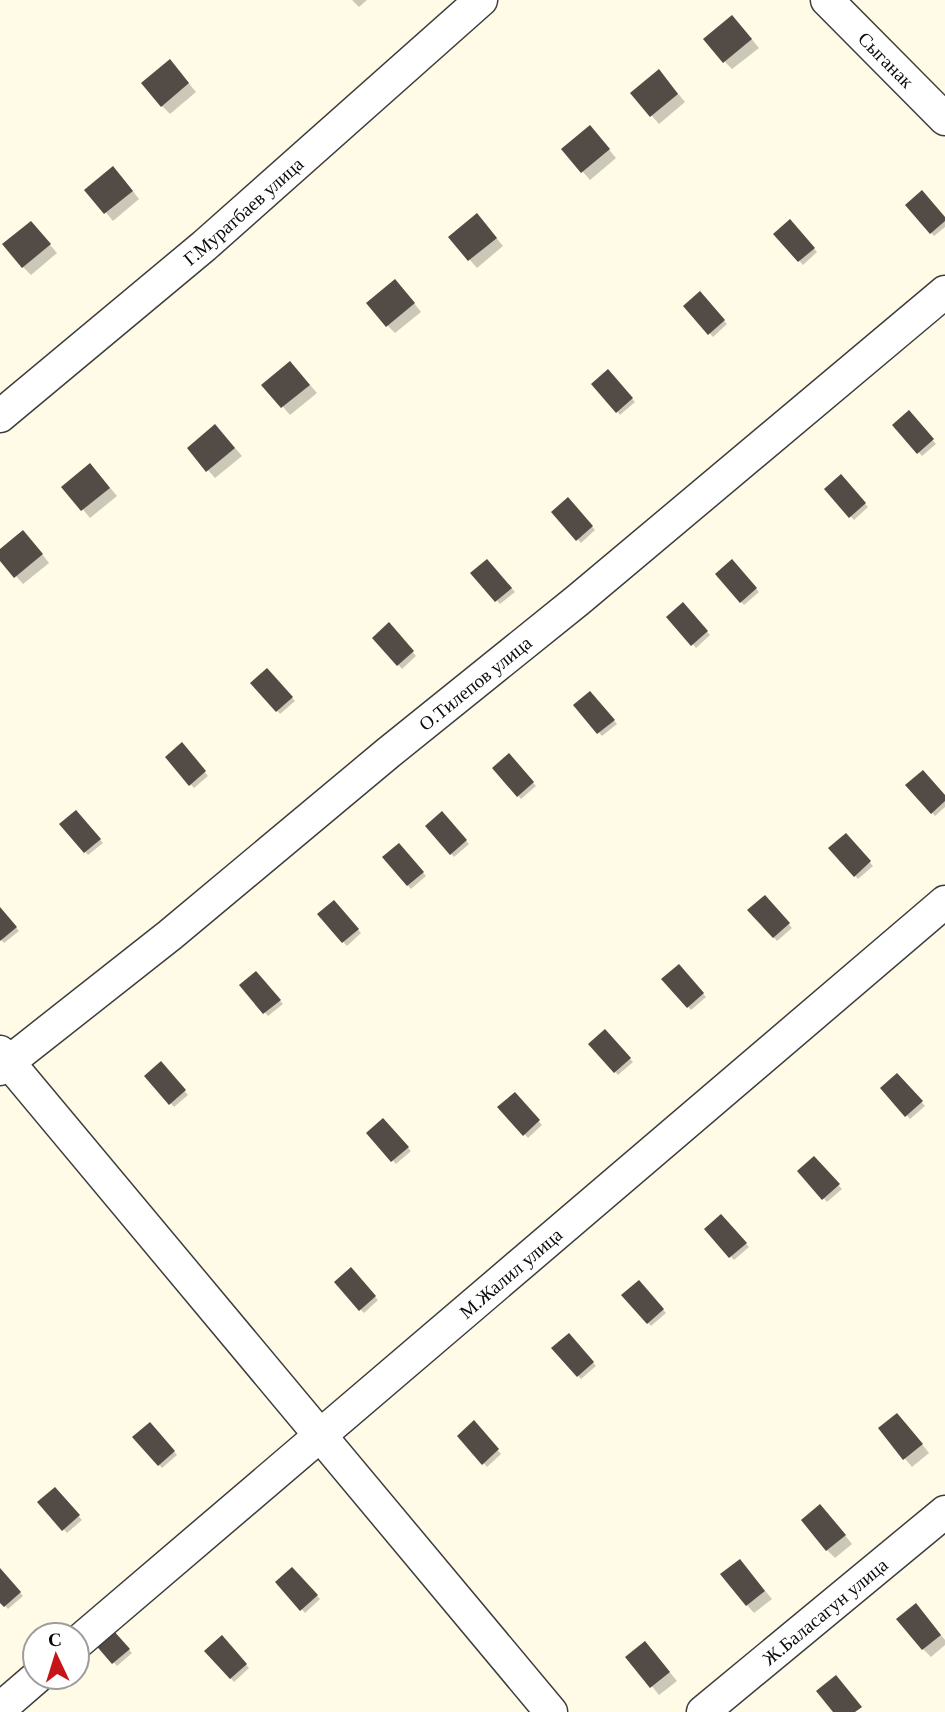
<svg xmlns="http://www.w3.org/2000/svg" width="945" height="1712" viewBox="0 0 945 1712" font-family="'Times New Roman',serif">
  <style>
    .shadow { fill: #0003 }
    .building { fill: #534b45 }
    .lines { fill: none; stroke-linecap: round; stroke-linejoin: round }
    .minor-casing { stroke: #3d3d3d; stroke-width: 35 }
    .minor { stroke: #fff; stroke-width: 32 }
    .labels { text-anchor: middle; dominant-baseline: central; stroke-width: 7; stroke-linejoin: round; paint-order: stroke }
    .street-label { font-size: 19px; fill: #0a0a0a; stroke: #fff }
  </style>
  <rect width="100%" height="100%" fill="#fffbe6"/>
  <g class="shadow">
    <polygon points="352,0 367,0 359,7"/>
    <polygon points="740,25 759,48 732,69 725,62"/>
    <polygon points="177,69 196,92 170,114 162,106"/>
    <polygon points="666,79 685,102 659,124 632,93"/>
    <polygon points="597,135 616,158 590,180 563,149"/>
    <polygon points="121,176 139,199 113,221 87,190"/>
    <polygon points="907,205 945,219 945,227 934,236"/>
    <polygon points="790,221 817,252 803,265 776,234"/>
    <polygon points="484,223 503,246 477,268 450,237"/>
    <polygon points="38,231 57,253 31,275 23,267"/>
    <polygon points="403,289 421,312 395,333 388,326"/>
    <polygon points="700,293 727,324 713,337 686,306"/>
    <polygon points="298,371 317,393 290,415 264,385"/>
    <polygon points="608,371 635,402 620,415 594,384"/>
    <polygon points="909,413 936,444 922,456 895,425"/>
    <polygon points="223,434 242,456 215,478 208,470"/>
    <polygon points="98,473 117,496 90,518 64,487"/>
    <polygon points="841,477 868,507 854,520 826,489"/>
    <polygon points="568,500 595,530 581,543 554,512"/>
    <polygon points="31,540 49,563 23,584 0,558 0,551"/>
    <polygon points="487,561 515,592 500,604 473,573"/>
    <polygon points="731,561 759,592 744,605 717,574"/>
    <polygon points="683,604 710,635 696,648 669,617"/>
    <polygon points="389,625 416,656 402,669 375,638"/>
    <polygon points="267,670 295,701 280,714 253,683"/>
    <polygon points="590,693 617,724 602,736 575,705"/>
    <polygon points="182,745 208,776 194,788 167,757"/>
    <polygon points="509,755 536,786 521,799 494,768"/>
    <polygon points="908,785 945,797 945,807 935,816"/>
    <polygon points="76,812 103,843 88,855 61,824"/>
    <polygon points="442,814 469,844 454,857 428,826"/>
    <polygon points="846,835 873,866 858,879 831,848"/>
    <polygon points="399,845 426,876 411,889 384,858"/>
    <polygon points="765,897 792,928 777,941 750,910"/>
    <polygon points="334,902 361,933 347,946 319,915"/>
    <polygon points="0,909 19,931 4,943 0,939"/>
    <polygon points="679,967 706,997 691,1010 664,980"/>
    <polygon points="256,973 283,1004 268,1016 241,985"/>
    <polygon points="605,1032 633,1062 618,1075 591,1045"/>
    <polygon points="161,1064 188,1095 174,1107 147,1076"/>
    <polygon points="897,1075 925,1106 910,1119 883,1088"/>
    <polygon points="515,1094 542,1125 528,1138 500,1107"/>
    <polygon points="383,1121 411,1151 396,1164 368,1133"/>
    <polygon points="814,1158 842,1189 827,1202 799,1171"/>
    <polygon points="721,1217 749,1247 734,1260 706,1229"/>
    <polygon points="351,1270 378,1300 364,1313 336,1283"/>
    <polygon points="638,1282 666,1313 651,1326 624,1295"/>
    <polygon points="569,1336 596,1366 581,1379 554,1348"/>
    <polygon points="474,1423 501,1454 487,1467 459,1436"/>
    <polygon points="905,1423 929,1453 912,1467 880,1429"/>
    <polygon points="150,1424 177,1455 162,1468 135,1438"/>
    <polygon points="54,1489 82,1520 67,1533 40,1502"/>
    <polygon points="828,1514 852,1544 835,1558 827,1550"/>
    <polygon points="292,1569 320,1599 305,1613 277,1582"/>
    <polygon points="747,1569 772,1599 754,1613 747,1605"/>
    <polygon points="0,1570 23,1596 8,1609 0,1600"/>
    <polygon points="923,1613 945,1640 945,1645 931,1657 923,1649"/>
    <polygon points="104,1623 132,1653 117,1666 89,1636"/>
    <polygon points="222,1638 249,1668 234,1682 207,1651"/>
    <polygon points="652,1651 677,1681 659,1695 628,1657"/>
  </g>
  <g class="building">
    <polygon points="732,15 752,39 723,63 703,39"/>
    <polygon points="170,59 189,83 161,107 141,83"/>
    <polygon points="659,69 678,94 650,117 630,93"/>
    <polygon points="590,125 610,149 581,173 561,149"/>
    <polygon points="113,166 133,191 104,214 84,190"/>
    <polygon points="922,190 945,217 945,221 930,234 905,205"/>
    <polygon points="477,213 497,238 468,261 448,237"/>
    <polygon points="790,219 815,248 798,262 773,234"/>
    <polygon points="31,221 51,244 22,268 2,244"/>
    <polygon points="395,279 415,303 386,327 366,303"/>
    <polygon points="700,291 725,320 708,335 683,306"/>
    <polygon points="290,361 310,385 281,408 261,385"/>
    <polygon points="608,369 633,398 616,413 591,384"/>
    <polygon points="909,410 934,439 917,454 892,425"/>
    <polygon points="215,424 235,448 206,472 187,448"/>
    <polygon points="90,463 110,488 81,511 61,487"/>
    <polygon points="841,474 866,503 849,518 824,489"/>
    <polygon points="568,497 593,526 576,541 551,512"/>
    <polygon points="23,530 43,554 14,578 0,561 0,549"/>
    <polygon points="487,559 512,588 495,602 470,573"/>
    <polygon points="732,559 757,588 740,603 715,574"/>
    <polygon points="683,602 708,631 691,646 666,617"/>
    <polygon points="389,622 414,651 397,666 372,638"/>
    <polygon points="267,668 293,697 276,712 250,683"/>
    <polygon points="590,691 615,720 597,734 573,705"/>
    <polygon points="182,742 206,771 189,786 165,757"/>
    <polygon points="509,753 534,782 517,797 492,768"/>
    <polygon points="923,770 945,795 945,801 931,814 905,785"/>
    <polygon points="76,810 101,839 84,853 59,824"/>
    <polygon points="442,811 467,840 450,855 425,826"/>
    <polygon points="846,833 871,861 854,877 828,848"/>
    <polygon points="399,843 424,872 407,886 382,857"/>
    <polygon points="765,895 790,923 773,938 747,910"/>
    <polygon points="334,900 359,929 342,943 317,914"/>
    <polygon points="0,907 17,927 0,941"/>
    <polygon points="679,964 704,993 687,1008 661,979"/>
    <polygon points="256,971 281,1000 263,1014 239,985"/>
    <polygon points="605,1029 631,1058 614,1073 588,1044"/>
    <polygon points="161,1061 186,1090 169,1105 144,1076"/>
    <polygon points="897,1073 923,1101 905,1117 880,1088"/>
    <polygon points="515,1092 540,1120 523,1136 497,1107"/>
    <polygon points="383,1118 409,1147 391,1162 366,1133"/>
    <polygon points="814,1156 840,1184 822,1200 797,1171"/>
    <polygon points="721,1214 747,1243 729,1258 704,1229"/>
    <polygon points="351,1267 376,1296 359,1311 334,1282"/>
    <polygon points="639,1280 664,1309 647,1324 621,1295"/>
    <polygon points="569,1333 594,1362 577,1377 551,1348"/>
    <polygon points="897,1413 923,1444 903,1460 878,1428"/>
    <polygon points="474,1420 499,1449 482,1465 457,1436"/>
    <polygon points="150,1422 175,1451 158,1466 132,1437"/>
    <polygon points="55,1487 80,1515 62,1531 37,1502"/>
    <polygon points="820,1504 846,1535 826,1551 801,1520"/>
    <polygon points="740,1559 765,1591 746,1606 720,1574"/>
    <polygon points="292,1567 318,1595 300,1611 275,1582"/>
    <polygon points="0,1568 21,1592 4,1607 0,1603"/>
    <polygon points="916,1603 941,1635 922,1650 896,1619"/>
    <polygon points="104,1620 130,1649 112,1664 87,1635"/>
    <polygon points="222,1635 247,1664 230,1679 204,1651"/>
    <polygon points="645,1641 670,1672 650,1688 625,1657"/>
    <polygon points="836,1675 862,1707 855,1712 833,1712 816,1691"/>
  </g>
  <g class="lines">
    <defs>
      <g id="minor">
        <path id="s1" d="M827,0L945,119"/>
        <path id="s2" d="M0,416L204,246L481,0"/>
        <polyline points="0,1052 551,1712"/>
        <path id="s3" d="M0,1069L170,935L388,753L578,600L945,292"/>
        <path id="s4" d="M77,1643L945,902"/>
        <polyline points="0,1709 37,1677"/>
        <path id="s5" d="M703,1712L945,1512"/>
      </g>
    </defs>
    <use href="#minor" class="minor-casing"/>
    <use href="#minor" class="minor"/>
  </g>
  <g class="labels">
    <g class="street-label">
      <text stroke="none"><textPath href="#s1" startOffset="84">Сыганак</textPath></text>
      <text stroke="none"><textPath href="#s2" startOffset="318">Г.Муратбаев улица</textPath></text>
      <text stroke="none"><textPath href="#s3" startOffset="612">О.Тилепов улица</textPath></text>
      <text stroke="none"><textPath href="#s4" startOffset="570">М.Жалил улица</textPath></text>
      <text stroke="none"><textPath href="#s5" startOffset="158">Ж.Баласагун улица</textPath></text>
    </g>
  </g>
  <g transform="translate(56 1656) rotate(356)"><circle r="33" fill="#ffffff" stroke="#9d9d9d" stroke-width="2"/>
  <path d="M0-5L12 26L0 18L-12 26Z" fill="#c61517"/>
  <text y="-10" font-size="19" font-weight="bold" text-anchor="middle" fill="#0a0a0a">С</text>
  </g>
</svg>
